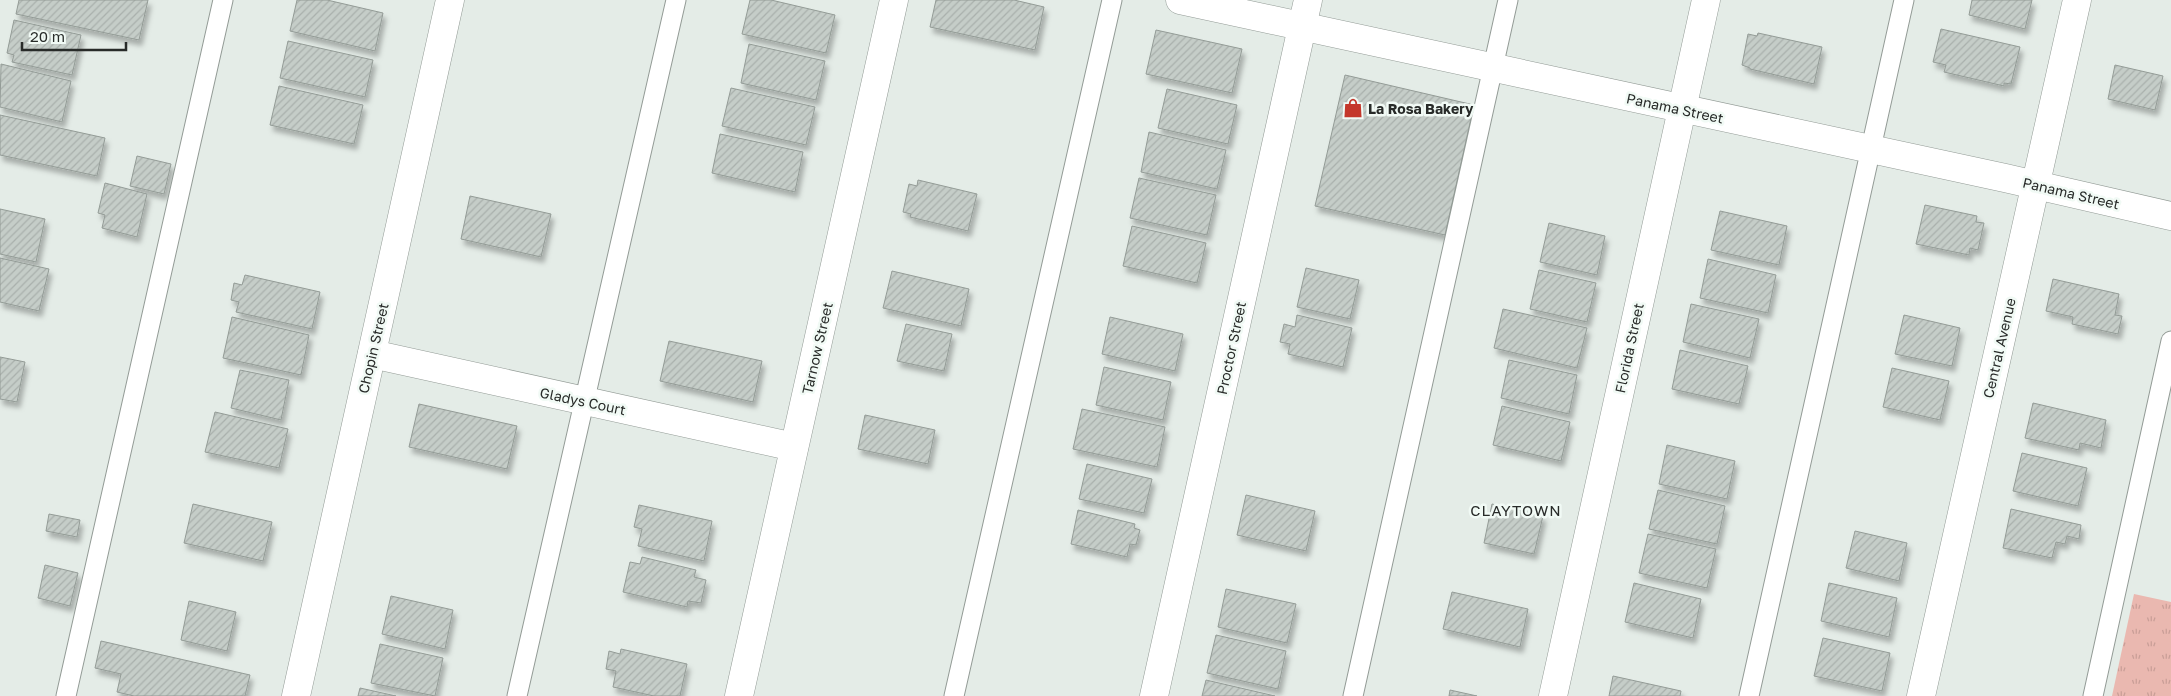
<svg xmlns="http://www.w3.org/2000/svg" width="2171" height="696" viewBox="0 0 2171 696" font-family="'Golos Text',sans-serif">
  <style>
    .grass { fill: url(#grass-tufts) }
    .building { fill: url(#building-hatch); stroke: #939b96; filter: url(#shadow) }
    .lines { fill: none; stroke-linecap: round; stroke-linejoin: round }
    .service-casing { stroke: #939b96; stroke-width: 21 }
    .minor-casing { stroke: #939b96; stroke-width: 29 }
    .service { stroke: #fff; stroke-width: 19 }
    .minor { stroke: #fff; stroke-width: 28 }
    .labels { text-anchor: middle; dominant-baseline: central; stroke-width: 5; stroke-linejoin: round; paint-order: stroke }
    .poi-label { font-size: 14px; font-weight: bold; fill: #282b29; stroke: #f1faf5; text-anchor: start }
    .street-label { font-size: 14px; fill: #282b29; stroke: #f1faf5 }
    .neighbourhood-label { font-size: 15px; letter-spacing: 1px; fill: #282b29; stroke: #f1faf5 }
  </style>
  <defs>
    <pattern id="grass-tufts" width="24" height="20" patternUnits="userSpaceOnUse" patternTransform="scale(1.25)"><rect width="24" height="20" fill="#eab8b0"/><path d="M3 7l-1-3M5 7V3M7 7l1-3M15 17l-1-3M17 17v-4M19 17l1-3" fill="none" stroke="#c99e97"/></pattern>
    <pattern id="building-hatch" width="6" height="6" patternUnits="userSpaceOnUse" patternTransform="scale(1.25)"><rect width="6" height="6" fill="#c5cdc8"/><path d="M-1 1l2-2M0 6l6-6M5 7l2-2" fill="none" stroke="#a9b0ac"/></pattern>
    <filter id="shadow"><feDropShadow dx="3" dy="5.5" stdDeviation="2.5" flood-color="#0004"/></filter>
  </defs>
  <rect width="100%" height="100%" fill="#e4ece7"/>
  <polygon class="grass" points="2134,594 2171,602 2171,696 2112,696"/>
  <g class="building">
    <polygon points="19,0 148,0 139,40 16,14"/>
    <polygon points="297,0 327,0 383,13 375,51 290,31"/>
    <polygon points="750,0 771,0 835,15 826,53 742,34"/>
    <polygon points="936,0 1014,0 1044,7 1035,50 930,27"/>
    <polygon points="1972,0 2032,0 2025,29 1969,15"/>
    <polygon points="14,20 81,35 72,75 12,62 14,55 7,53"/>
    <polygon points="1941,29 2020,47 2011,84 2004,83 2004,86 1944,72 1946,65 1933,62"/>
    <polygon points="1156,30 1242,49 1232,93 1146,74"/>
    <polygon points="1758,33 1822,47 1814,84 1750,69 1750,68 1742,65 1748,34 1757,36"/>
    <polygon points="288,41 373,60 365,97 280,78"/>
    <polygon points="749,44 825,61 816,100 741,83"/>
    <polygon points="1,64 71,81 62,122 0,107"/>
    <polygon points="2115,65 2163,76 2155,110 2108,99"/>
    <polygon points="1345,75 1474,105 1445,235 1315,206"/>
    <polygon points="279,86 363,105 354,144 270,125"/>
    <polygon points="731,88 815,107 806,145 722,126"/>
    <polygon points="1167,89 1237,105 1228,144 1158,128"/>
    <polygon points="0,115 105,138 97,176 0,155"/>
    <polygon points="1149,132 1226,150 1217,189 1141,172"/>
    <polygon points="720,134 803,152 795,192 712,173"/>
    <polygon points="137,156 171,164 164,194 130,186"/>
    <polygon points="1139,178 1216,195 1207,235 1130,218"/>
    <polygon points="918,180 977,194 968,231 910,217 911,214 903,212 909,184 917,186"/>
    <polygon points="105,183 147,194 137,237 102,228 105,215 98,213"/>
    <polygon points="470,196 551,214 541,257 461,239"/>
    <polygon points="1925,205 1977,216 1976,222 1984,223 1978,250 1970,248 1969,255 1916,244"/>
    <polygon points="0,209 45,219 36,262 0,254"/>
    <polygon points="1720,211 1787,226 1779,265 1711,250"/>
    <polygon points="1549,223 1605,236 1597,275 1540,262"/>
    <polygon points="1132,226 1206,243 1197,283 1123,266"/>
    <polygon points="0,258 49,269 39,311 0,302"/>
    <polygon points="1708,259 1776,275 1768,313 1700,298"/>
    <polygon points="1306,268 1359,280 1350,319 1297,307"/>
    <polygon points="1539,270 1596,283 1587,322 1530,309"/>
    <polygon points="892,271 969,289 961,326 883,308"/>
    <polygon points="245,275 320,292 312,329 236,312 239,302 231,300 234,283 242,285"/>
    <polygon points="2053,279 2119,294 2115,315 2122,316 2118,334 2072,324 2073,317 2046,311"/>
    <polygon points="1691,304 1759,319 1750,358 1683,342"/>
    <polygon points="1503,309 1587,328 1577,368 1494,348"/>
    <polygon points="1297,315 1352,328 1343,367 1288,354 1290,344 1280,342 1284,324 1295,327"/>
    <polygon points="1904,315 1960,328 1952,366 1895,354"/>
    <polygon points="232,317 309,335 301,375 223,358"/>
    <polygon points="1110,317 1183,334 1175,371 1102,354"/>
    <polygon points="906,324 952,334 944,371 897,361"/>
    <polygon points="669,341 762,361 753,402 660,381"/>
    <polygon points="1680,350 1748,366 1739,404 1672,389"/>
    <polygon points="0,357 25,362 17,402 0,399"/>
    <polygon points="1509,360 1577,375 1569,414 1501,398"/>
    <polygon points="1104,367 1171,382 1163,420 1096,405"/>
    <polygon points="1892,368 1949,381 1940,420 1883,407"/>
    <polygon points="240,370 289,380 281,420 231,408"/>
    <polygon points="2033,403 2106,420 2101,448 2080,443 2079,450 2025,438"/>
    <polygon points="419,404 517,426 507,469 409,447"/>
    <polygon points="1502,406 1570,422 1561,461 1493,445"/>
    <polygon points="1082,409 1165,427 1157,467 1073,449"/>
    <polygon points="215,412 288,429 279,468 205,452"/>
    <polygon points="865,415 935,430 928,464 858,449"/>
    <polygon points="1667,445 1735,461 1727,499 1659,484"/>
    <polygon points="2022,453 2087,468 2078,506 2013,491"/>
    <polygon points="1087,464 1152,479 1144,513 1079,499"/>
    <polygon points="1658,490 1725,506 1717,544 1649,529"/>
    <polygon points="1246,495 1315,511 1306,551 1237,535"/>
    <polygon points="193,504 272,522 263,561 184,543"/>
    <polygon points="1492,504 1543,516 1534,554 1484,543"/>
    <polygon points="639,505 712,521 704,561 638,546 642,529 634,527"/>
    <polygon points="2011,509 2081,525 2079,539 2067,536 2065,544 2056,542 2052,558 2003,548"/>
    <polygon points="1078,510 1135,524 1134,528 1140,530 1136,545 1130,544 1127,557 1071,544"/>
    <polygon points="49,514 80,520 77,537 46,531"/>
    <polygon points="1855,531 1907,543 1899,581 1846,568"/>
    <polygon points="1648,534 1716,549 1707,588 1639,573"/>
    <polygon points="642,557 696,570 694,577 706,580 701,603 688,601 687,607 623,592 630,562 640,564"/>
    <polygon points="45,565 78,573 70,606 38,598"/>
    <polygon points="1634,583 1701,599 1693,638 1625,622"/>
    <polygon points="1829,583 1897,598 1889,637 1821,621"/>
    <polygon points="1226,589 1296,604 1287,643 1218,627"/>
    <polygon points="1452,592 1528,609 1520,647 1443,629"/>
    <polygon points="391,596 453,610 445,649 382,634"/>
    <polygon points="189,601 236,612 227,651 181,640"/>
    <polygon points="1216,635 1286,651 1278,689 1207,673"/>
    <polygon points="1823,638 1890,653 1882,691 1814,676"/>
    <polygon points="101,641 250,675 245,696 134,696 117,692 121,674 95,668"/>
    <polygon points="380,644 443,658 435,696 371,683"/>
    <polygon points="621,649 687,664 680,696 654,696 613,687 616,671 606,669 609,651 620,654"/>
    <polygon points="1613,676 1681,691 1680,696 1609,696"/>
    <polygon points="1206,680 1275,696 1202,696"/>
    <polygon points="360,688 396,696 358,696"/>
    <polygon points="1450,690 1477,696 1449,696"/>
  </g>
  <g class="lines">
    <defs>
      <g id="service">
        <polyline points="66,696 223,0"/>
        <polyline points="517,696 676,0"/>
        <polyline points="954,696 1112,0"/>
        <polyline points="1353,696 1508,0"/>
        <polyline points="1749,696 1904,0"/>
        <polyline points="2093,696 2171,341"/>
      </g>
      <g id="minor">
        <polyline points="1180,0 2005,178 2171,216"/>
        <polyline points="372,354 794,447"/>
        <polyline points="296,696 450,0"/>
        <polyline points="739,696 894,0"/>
        <polyline points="1154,696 1308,0"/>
        <polyline points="1553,696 1706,0"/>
        <polyline points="1921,696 2077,0"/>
      </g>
    </defs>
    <use href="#service" class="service-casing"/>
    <use href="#minor" class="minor-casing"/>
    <use href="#service" class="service"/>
    <use href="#minor" class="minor"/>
  </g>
  <defs>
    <symbol id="shop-bare" viewBox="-9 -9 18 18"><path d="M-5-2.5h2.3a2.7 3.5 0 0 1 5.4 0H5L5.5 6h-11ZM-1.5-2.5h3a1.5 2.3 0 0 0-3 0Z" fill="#c4372b" stroke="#f1faf5" stroke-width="2.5" paint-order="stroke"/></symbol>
  </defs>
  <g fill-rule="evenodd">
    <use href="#shop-bare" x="1339" y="94" width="28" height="28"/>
  </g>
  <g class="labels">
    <g class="poi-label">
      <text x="1368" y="108">La Rosa Bakery</text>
    </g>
    <g class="street-label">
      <text transform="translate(1675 108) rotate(12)">Panama Street</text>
      <text transform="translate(2071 193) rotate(13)">Panama Street</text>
      <text transform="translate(373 348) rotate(-77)">Chopin Street</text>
      <text transform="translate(817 348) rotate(-77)">Tarnow Street</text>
      <text transform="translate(1231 348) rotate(-78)">Proctor Street</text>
      <text transform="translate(1629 348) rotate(-78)">Florida Street</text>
      <text transform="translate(1999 348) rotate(-77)">Central Avenue</text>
      <text transform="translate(583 401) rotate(12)">Gladys Court</text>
    </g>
    <g class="neighbourhood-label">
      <text x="1516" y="510">CLAYTOWN</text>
    </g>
  </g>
  <path d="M22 42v8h104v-8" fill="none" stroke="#282b29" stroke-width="2.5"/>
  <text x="30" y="42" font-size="15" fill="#282b29" stroke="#f1faf5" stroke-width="4" paint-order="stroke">20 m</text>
</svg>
